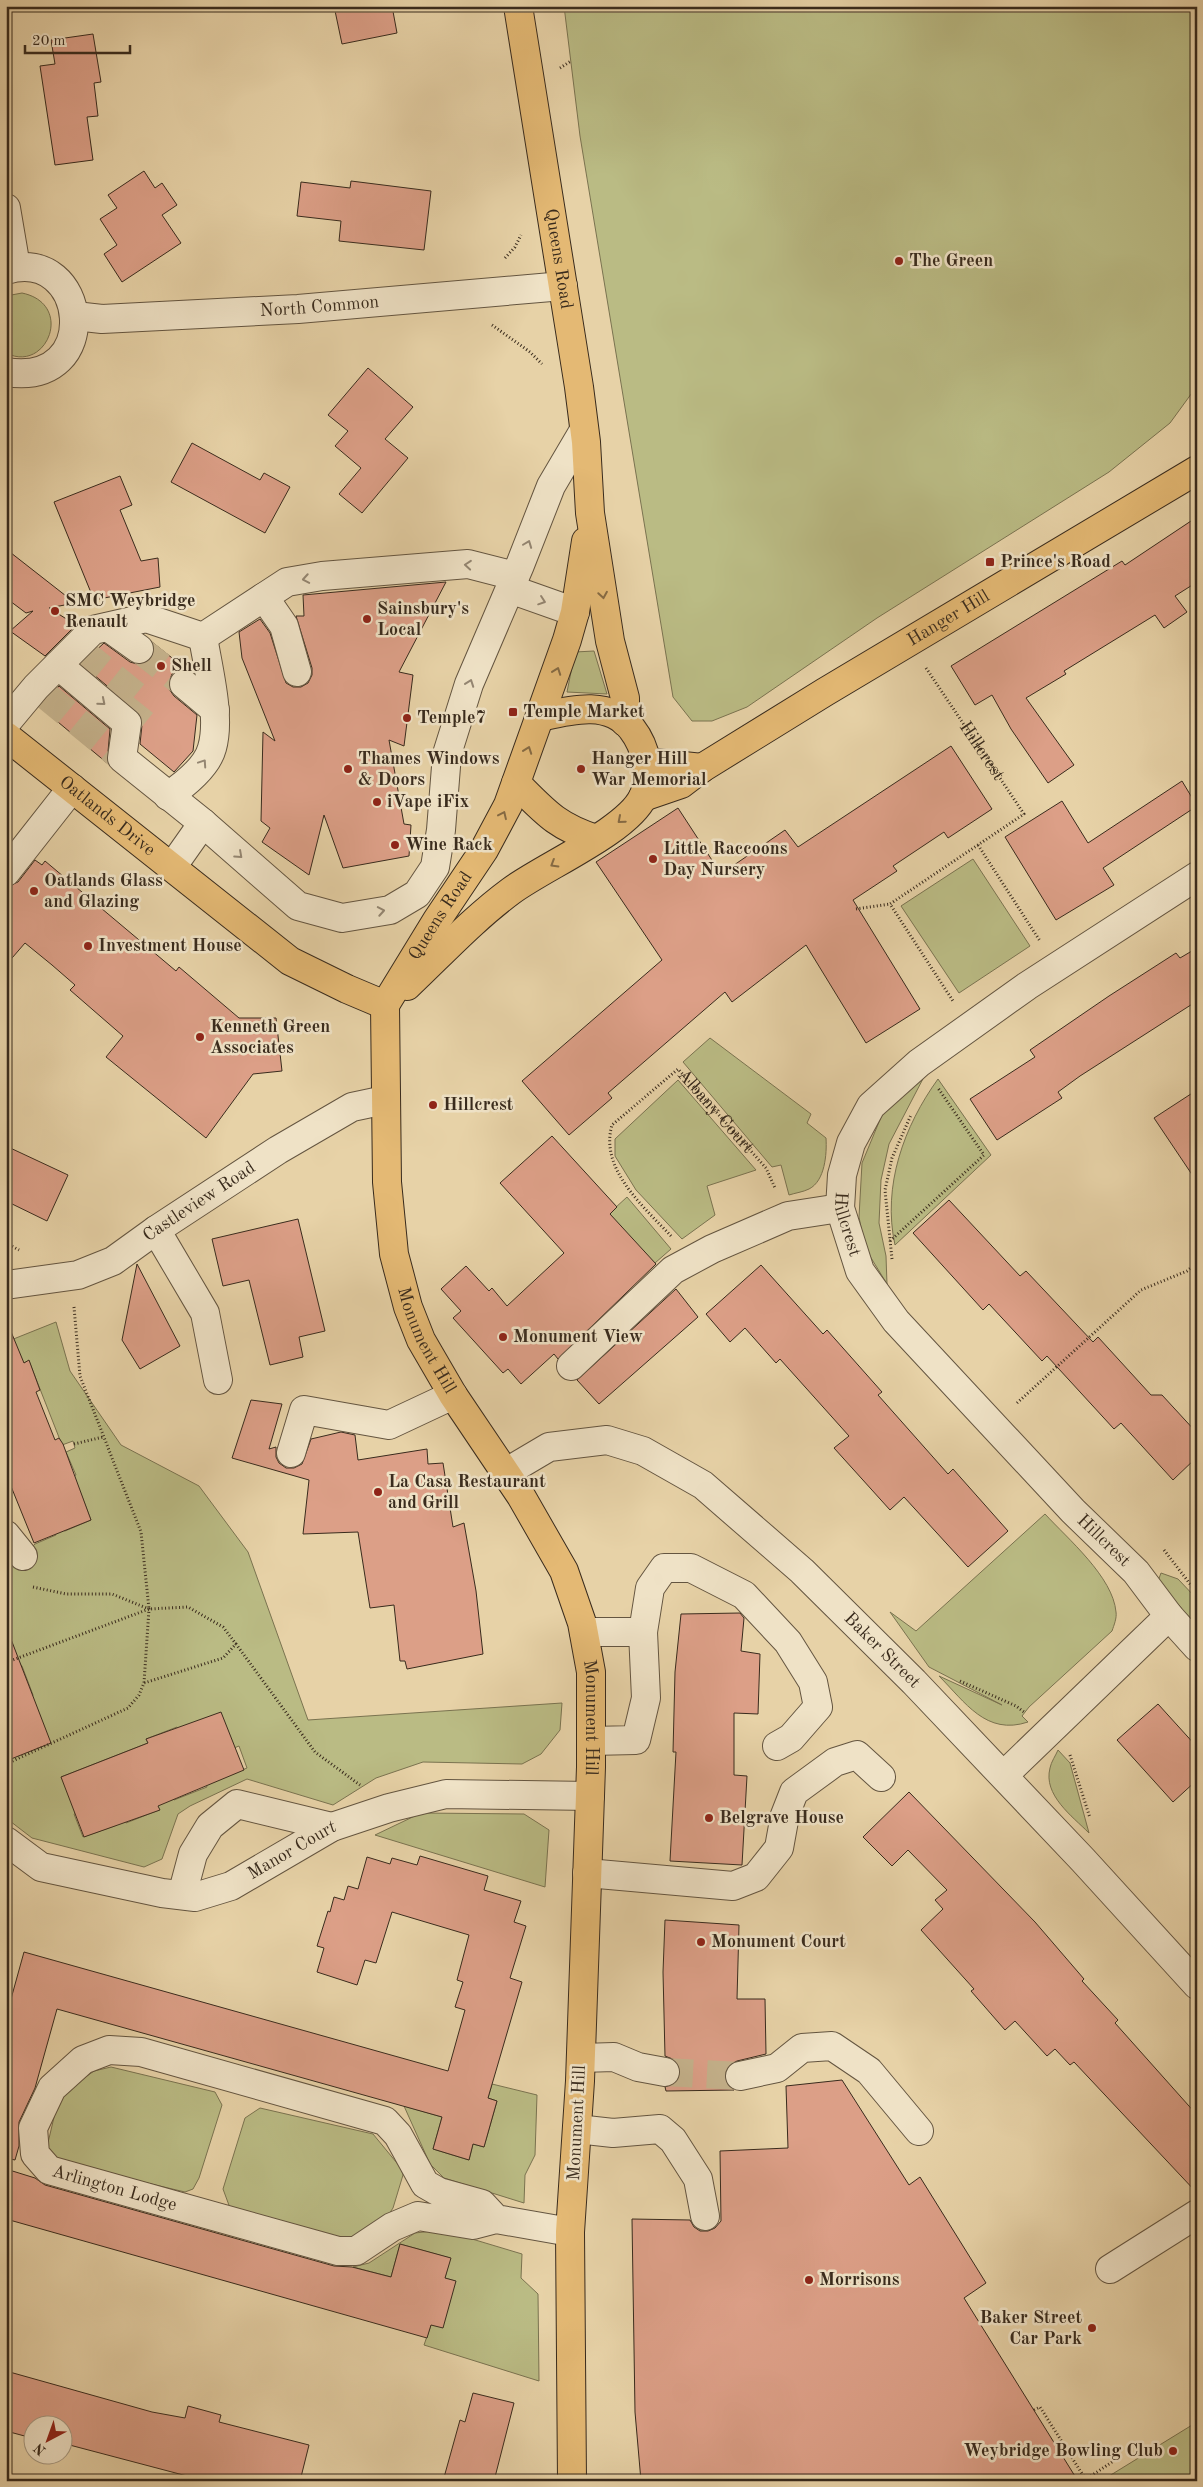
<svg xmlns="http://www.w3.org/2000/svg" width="1203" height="2487" viewBox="0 0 1203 2487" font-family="'Old Standard TT',serif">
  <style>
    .green { fill: #babb84; stroke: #7a7350; fill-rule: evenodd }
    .building { fill: #dc9f87; stroke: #392b1d }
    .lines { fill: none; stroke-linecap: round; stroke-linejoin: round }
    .minor-tunnel { stroke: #c4b18b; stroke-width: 28; stroke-dasharray: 28 14; stroke-linecap: butt }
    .minor-casing { stroke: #645540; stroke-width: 30 }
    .major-casing { stroke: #392b1d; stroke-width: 30 }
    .path { stroke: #392b1d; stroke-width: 3; stroke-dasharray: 1 2.5; stroke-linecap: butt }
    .minor { stroke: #efe2c6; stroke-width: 28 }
    .major { stroke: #e4b974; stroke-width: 28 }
    .oneway { stroke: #948672 }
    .oneway2 { stroke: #866b44 }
    .poi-dot { fill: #8f2418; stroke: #efe2c6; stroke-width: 2 }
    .labels { text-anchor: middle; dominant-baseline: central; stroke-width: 5; stroke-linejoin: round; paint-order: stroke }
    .street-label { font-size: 18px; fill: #392b1d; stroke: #efe2c6 }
    .poi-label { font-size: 18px; font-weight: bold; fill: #392b1d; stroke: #efe2c6; text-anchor: start }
  </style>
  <rect width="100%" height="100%" fill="#e7d2a7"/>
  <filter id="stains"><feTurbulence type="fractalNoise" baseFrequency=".004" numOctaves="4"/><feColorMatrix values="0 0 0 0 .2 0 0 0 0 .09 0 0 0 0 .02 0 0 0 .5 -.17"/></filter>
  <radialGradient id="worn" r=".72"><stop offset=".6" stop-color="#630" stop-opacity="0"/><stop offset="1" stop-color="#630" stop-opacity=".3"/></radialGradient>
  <g class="green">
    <polygon points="564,6 1197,6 1197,386 1170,423 1109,472 877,618 747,707 712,721 692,721 673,697 580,136"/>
    <path d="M22,293C75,304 47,374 6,353V296Z"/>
    <polygon points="594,651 607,694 567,692 575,652"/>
    <polygon points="973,859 1030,946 959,993 901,906"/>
    <path d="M710,1038L811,1114L807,1123L826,1138C827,1154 825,1181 809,1189C803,1192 795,1193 789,1195L781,1165L772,1167L683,1062Z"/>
    <polygon points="926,1073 889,1144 881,1180 879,1223 886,1256 887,1284 865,1248 859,1217 862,1163 884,1110"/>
    <path d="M938,1079L991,1155L895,1245C882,1186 904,1126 938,1079Z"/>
    <polygon points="678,1080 756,1170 707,1186 715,1215 682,1239 636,1190 615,1156 615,1139"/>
    <polygon points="627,1197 671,1249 655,1263 578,1242"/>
    <path d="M56,1322L70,1371L121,1445L199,1486L248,1552L308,1720L562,1703L560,1730L541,1754L522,1764L423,1762L376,1778L333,1805L247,1779L190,1806L178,1814L162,1859L144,1867L32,1838L6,1818V1761L33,1695L22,1666L6,1649V1572L35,1544L56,1535L52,1526L65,1531L91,1520L81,1494L70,1478L76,1475L66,1452L75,1448L73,1441L62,1445L29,1361L6,1369V1342ZM177,1727L180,1732L229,1750L239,1746L247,1768L214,1781L204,1779L207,1787L174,1800L170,1791L155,1797L159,1810L126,1823L123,1815L117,1825L83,1837L74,1814L84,1810L61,1777L148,1743L146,1739Z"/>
    <path d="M1045,1514C1068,1539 1113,1577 1116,1612C1117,1618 1114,1625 1112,1631L1029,1707L1022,1716L1028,1722C986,1736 965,1702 939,1676L1002,1705L929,1667L890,1612L916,1631Z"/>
    <polygon points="1161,1573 1178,1579 1197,1599 1197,1629 1158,1581"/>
    <path d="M1058,1750L1070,1763L1089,1833C1072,1816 1043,1795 1050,1768C1051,1762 1056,1755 1058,1750Z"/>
    <polygon points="421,1813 524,1814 549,1830 545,1887 375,1835"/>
    <polygon points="111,2067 215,2092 222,2105 199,2178 193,2189 185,2192 54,2161 47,2147 59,2096 94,2071"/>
    <polygon points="492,2084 537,2095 535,2155 525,2175 524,2203 444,2178 430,2164 404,2106 442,2117 433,2149 469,2160 473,2144 484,2147 497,2101 488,2098"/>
    <polygon points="260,2108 373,2134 401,2168 403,2175 393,2208 389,2214 356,2236 345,2239 230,2208 223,2189 245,2118"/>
    <polygon points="442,2230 522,2254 521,2278 538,2294 539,2381 424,2345 431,2325 455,2281 445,2278 450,2258 400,2244 391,2277 353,2267 369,2263 415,2233"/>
    <polygon points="1197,2422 1197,2481 1101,2481"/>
  </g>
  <g class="building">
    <polygon points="334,6 392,6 397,33 342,44"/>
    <polygon points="93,34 101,82 94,83 98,116 87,117 93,160 55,165 40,66 55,64 51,40"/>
    <polygon points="144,171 155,188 162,183 177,205 162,215 181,243 122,282 104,254 117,245 100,219 117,208 108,195"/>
    <polygon points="351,181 431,191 424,250 339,241 341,221 297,216 301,182 350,188"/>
    <polygon points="368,368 413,407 385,439 408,458 362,513 339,494 361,468 335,446 348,431 328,415"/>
    <polygon points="192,443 260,480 264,473 290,487 265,533 171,482"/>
    <polygon points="120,476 132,505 120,510 141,561 158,558 160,587 94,600 54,502"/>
    <polygon points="1197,517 1197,582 1175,596 1187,612 1164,628 1155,615 1064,671 1066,674 1026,698 1074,765 1048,783 1011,729 992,695 975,705 951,666 1122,561 1125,565"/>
    <polygon points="6,549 75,603 49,608 76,625 45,656 10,631 33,611 26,613 6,598"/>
    <polygon points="446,582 399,672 413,675 404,746 389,740 404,824 411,825 409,856 343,868 324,815 309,875 262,842 270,828 261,821 263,732 275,741 242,658 239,632 260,619 270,633 286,683 293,687 301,687 308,683 312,675 312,668 296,616 304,616 303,595"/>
    <polygon points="152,642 186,669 178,670 172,674 169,682 169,689 174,696 197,715 193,751 174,772 140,744 142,725 137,711 81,664 104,643 130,662 137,664 145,663 151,658 154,651"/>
    <polygon points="59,686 110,729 107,763 40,707"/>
    <polygon points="951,746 992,809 948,838 944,832 893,866 897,871 853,900 920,1009 866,1043 806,945 732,1002 725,992 608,1093 612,1098 569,1135 522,1081 662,960 596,862 678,808 721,874 785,830 798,847"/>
    <polygon points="1182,781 1197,806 1103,868 1114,885 1056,920 1005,837 1062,801 1088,843"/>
    <polygon points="35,860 42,865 45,861 176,971 179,967 239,1018 276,1018 282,1071 253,1074 206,1138 106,1057 123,1036 70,990 75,985 52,965 25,943 6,965 6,887 18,882"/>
    <polygon points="1197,948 1197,1001 1080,1076 1058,1092 1062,1098 997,1140 970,1099 1035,1057 1030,1050 1109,996 1176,953 1180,958"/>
    <polygon points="1197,1090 1197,1182 1154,1118"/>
    <polygon points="552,1136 617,1207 610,1214 656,1264 558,1359 554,1354 521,1384 508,1369 503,1373 453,1318 461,1311 441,1289 466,1266 489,1291 492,1288 507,1306 564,1253 500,1183"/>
    <polygon points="6,1146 68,1175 47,1221 6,1201"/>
    <polygon points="949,1200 1020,1276 1026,1271 1093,1342 1098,1337 1151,1395 1162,1395 1197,1433 1197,1457 1173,1480 1121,1423 1114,1429 1047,1356 1042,1361 989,1304 983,1310 913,1233"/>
    <polygon points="298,1219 325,1331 299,1337 303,1357 270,1365 249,1280 223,1286 212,1239"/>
    <polygon points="137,1264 180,1346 140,1369 122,1340"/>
    <polygon points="761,1265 823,1334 827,1330 882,1392 878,1395 948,1474 953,1469 1008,1531 968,1567 904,1497 890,1510 834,1448 849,1436 780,1359 776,1363 745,1328 730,1342 706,1314"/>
    <polygon points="676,1289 698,1317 599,1404 577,1380"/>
    <polygon points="7,1322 24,1363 29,1360 40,1390 36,1392 55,1440 59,1438 63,1444 91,1520 34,1543 6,1474"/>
    <polygon points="251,1400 282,1404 269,1449 276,1447 276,1457 279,1463 286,1468 294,1468 302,1464 311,1439 341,1432 355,1435 358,1460 427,1449 428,1464 443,1463 453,1527 464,1523 476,1591 483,1654 407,1669 405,1661 400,1661 394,1605 370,1608 358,1532 303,1534 309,1480 232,1458"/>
    <polygon points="740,1613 744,1618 741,1651 760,1654 758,1714 734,1713 734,1775 747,1776 742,1865 670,1861 676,1752 673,1752 675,1672 681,1614"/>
    <polygon points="6,1634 9,1634 51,1743 6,1761"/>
    <polygon points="1158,1704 1197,1747 1197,1780 1173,1802 1117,1740"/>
    <polygon points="221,1712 244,1770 158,1806 160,1810 84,1837 61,1777 148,1743 146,1739"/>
    <polygon points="909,1792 1035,1922 1084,1979 1082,1981 1118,2020 1115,2023 1197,2115 1197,2193 1074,2062 1070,2065 1055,2049 1047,2056 1015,2021 1005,2030 971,1991 974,1989 921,1930 943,1909 935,1900 947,1890 908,1850 892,1866 863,1837"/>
    <polygon points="420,1856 488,1876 484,1890 521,1901 514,1922 526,1926 510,1978 522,1982 488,2098 497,2101 484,2147 473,2144 469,2160 433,2149 442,2117 57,2009 35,2088 19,2122 19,2146 15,2160 6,2158 6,2017 24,1952 448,2071 465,2010 455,2007 463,1982 457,1980 469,1935 392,1912 376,1963 365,1960 357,1985 317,1972 324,1948 317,1946 328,1911 330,1912 334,1897 344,1900 348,1886 358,1889 367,1857 390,1864 392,1858 417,1865"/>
    <polygon points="665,1920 739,1925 737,1999 765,1999 766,2054 737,2061 729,2065 725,2072 725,2079 728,2086 734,2090 666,2091 665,2087 677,2082 680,2074 680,2067 675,2060 665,2056 663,1972"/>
    <polygon points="842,2080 909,2185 920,2177 986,2283 964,2298 1078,2481 641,2481 635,2412 632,2219 690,2220 694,2227 700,2231 708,2231 715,2228 721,2221 720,2151 788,2148 786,2086"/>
    <polygon points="6,2169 35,2178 45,2185 334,2266 352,2267 391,2277 400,2244 451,2258 445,2278 456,2281 443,2328 431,2325 427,2338 6,2219"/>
    <polygon points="6,2371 152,2412 185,2418 188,2406 221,2415 219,2422 309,2445 300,2481 206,2481 62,2443 62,2424 32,2424 32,2438 6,2431"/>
    <polygon points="473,2393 514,2403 494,2481 443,2481 460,2420 465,2422"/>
  </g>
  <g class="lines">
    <g class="minor-tunnel">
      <polyline points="139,649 184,684"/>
      <polyline points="81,651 144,702 127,723"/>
      <polyline points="45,695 122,758"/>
      <polyline points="665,2072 740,2076"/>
    </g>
    <defs>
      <g id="minor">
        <polyline points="6,208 16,267"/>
        <path d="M6,270C88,245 105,388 6,372"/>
        <path id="s3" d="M75,316L102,319L298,309L563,286"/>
        <polyline points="510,589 575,612"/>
        <polyline points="264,597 284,626 297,672"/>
        <polyline points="108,627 139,649"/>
        <polyline points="58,665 127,723 122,758 203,823 298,906 342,918 390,910 417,894 435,867 441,830 447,754 469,684 520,565 551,486 584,430"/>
        <polyline points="184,684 215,710"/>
        <polyline points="6,723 36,687 93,630 146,618 203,637 287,582 322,576 468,564 515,576"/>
        <path d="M168,796C184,785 207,767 212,748C221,717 208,668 203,637"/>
        <polyline points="172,867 203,823"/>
        <polyline points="6,872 72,788"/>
        <path id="s4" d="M1197,876L1027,986L919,1063L871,1106L851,1143L842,1175L840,1208L860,1271L896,1321L1073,1511L1136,1572L1169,1616L1197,1647"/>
        <polyline points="156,1230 205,1313 218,1380"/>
        <path id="s5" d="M6,1285L78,1275L113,1261L156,1230L278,1150L352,1107L385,1100"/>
        <polyline points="571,1366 673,1270 712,1249 788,1216 840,1208"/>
        <polyline points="291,1453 304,1410 389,1425 453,1395"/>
        <path id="s6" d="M505,1473L549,1447L607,1440L643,1451L703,1485L802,1571L914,1682L1083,1860L1197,1985"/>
        <polyline points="6,1535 23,1556"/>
        <polyline points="584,1632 643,1632 650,1588 664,1568 691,1568 744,1595 788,1642 813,1682 818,1707 791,1738 777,1746"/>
        <polyline points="591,1741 636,1740 646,1698 643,1632"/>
        <polyline points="1004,1775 1169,1616"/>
        <path id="s7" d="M6,1841L41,1867L162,1893L195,1897L231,1886L332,1827L389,1808L446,1794L590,1796"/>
        <polyline points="587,1873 733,1886 756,1877 779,1848 785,1815 794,1792 835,1762 857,1755 881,1777"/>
        <polyline points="182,1895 193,1854 210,1826 237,1804 332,1827"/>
        <polyline points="581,2058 614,2057 638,2067 665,2072"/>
        <polyline points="740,2076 777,2068 802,2048 832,2046 869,2071 919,2131"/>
        <polyline points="577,2129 613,2133 660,2129 673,2140 698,2179 705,2216"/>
        <path id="s8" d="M496,2219L482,2204L439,2192L425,2184L398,2135L385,2121L141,2052L109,2050L83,2060L52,2088L33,2128L35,2154L49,2170L338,2251H356L392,2227L418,2216L473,2225L496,2219L570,2232"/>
        <polyline points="1110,2269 1197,2214"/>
      </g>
      <g id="major">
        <path id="s9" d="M518,6L579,387L586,442L590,513L610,641L625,698V722"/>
        <path id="s10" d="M6,736L290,961L347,989L385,1005"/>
        <polyline points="646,762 702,768"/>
        <path d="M516,783C545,812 556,826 596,839"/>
        <path id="s11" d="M643,797L681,784L702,768L825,692L1197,470"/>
        <path d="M407,986C441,954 473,919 511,891C543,867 627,831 643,797C653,777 646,747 632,729C610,699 570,710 540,717"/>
        <path id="s12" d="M385,1005L387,1182L394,1254L408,1307L421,1340L453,1395L521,1496L564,1571L582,1623L591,1672V1767L580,2081L570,2232L572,2481"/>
        <path id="s13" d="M385,1005L437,920L484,850L508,805L567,640L575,612L586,541"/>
      </g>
    </defs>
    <use href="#minor" class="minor-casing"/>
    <use href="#major" class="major-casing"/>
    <g class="path">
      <polyline points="560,68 571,61"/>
      <polyline points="505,258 515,247 521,235"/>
      <polyline points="492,325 530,352 542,364"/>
      <path id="s1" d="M926,668L1024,814L890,904L953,1001"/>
      <polyline points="978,845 1040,941"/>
      <polyline points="856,909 890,904"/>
      <path id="s2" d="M671,1236C644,1207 599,1169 612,1125L678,1069L766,1168L775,1188"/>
      <polyline points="890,1241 984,1155 938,1088"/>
      <polyline points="6,1243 19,1250"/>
      <polyline points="892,1259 885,1190 892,1158 911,1115"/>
      <polyline points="74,1307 80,1376 141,1532 149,1609"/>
      <polyline points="1017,1403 1141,1290 1187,1271 1197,1263"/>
      <polyline points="74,1444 103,1437"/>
      <polyline points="1164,1550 1197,1593"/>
      <polyline points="33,1587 66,1594 112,1594 149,1609 144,1683"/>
      <polyline points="10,1661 149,1609 188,1607 223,1627 236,1644"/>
      <polyline points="960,1681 1016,1706 1024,1712"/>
      <polyline points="1070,1755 1090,1818"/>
      <polyline points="6,1764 128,1708 139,1695 144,1683 223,1658 236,1644 315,1752 360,1785"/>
      <polyline points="1034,2410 1040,2407 1086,2480"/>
      <polyline points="1085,2480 1121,2456"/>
    </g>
    <use href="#minor" class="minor"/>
    <use href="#major" class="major"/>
  </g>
  <defs><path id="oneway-chevron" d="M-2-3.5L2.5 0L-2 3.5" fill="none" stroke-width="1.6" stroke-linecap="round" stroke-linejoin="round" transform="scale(1.25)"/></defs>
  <g class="oneway">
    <use href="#oneway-chevron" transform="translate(528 544) rotate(-69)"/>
    <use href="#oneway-chevron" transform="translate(468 565) rotate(-175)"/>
    <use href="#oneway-chevron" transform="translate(306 579) rotate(170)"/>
    <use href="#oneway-chevron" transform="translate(542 601) rotate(19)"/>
    <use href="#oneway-chevron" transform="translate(470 683) rotate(-70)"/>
    <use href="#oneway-chevron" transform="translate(102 702) rotate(40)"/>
    <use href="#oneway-chevron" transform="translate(203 763) rotate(-56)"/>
    <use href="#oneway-chevron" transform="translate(239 855) rotate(42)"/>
    <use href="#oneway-chevron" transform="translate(381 911) rotate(-10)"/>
  </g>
  <g class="oneway2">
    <use href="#oneway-chevron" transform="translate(603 595) rotate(81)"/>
    <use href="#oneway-chevron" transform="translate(557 671) rotate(-70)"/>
    <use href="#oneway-chevron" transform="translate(528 750) rotate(-70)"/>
    <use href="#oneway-chevron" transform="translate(503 815) rotate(-65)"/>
    <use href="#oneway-chevron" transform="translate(621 820) rotate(139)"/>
    <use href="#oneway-chevron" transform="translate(554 864) rotate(149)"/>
  </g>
  <g class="poi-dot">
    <circle cx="899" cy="261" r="5"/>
    <rect x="985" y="557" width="10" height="10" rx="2.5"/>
    <circle cx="55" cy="611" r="5"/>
    <circle cx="367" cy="619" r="5"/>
    <circle cx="161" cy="666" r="5"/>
    <rect x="508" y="707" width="10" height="10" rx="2.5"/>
    <circle cx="407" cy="718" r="5"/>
    <circle cx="348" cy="769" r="5"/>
    <circle cx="581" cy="769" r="5"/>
    <circle cx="377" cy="802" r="5"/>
    <circle cx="395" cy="845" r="5"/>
    <circle cx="653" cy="859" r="5"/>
    <circle cx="34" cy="891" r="5"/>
    <circle cx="88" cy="946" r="5"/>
    <circle cx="200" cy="1037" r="5"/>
    <circle cx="433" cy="1105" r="5"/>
    <circle cx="503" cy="1337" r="5"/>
    <circle cx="378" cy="1492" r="5"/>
    <circle cx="709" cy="1818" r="5"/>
    <circle cx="701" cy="1942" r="5"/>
    <circle cx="809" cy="2280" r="5"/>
    <circle cx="1092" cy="2328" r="5"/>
    <circle cx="1173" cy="2451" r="5"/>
  </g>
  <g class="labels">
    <g class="street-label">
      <text stroke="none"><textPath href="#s9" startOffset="256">Queens Road</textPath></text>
      <text stroke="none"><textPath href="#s3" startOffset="245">North Common</textPath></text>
      <text stroke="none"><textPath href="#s11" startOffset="355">Hanger Hill</textPath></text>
      <text stroke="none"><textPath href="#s1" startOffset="100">Hillcrest</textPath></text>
      <text stroke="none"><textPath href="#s10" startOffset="129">Oatlands Drive</textPath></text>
      <text stroke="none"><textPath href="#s13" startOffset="105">Queens Road</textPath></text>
      <text stroke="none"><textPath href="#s2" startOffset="275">Albany Court</textPath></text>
      <text stroke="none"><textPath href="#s5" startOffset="215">Castleview Road</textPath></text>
      <text stroke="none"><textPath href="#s4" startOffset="525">Hillcrest</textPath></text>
      <text stroke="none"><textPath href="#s12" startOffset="342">Monument Hill</textPath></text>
      <text stroke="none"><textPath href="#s4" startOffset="938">Hillcrest</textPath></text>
      <text stroke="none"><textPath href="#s6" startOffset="460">Baker Street</textPath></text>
      <text stroke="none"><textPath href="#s12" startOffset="762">Monument Hill</textPath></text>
      <text stroke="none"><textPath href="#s7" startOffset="309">Manor Court</textPath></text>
      <text transform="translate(577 2123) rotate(-87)">Monument Hill</text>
      <text stroke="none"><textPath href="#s8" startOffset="671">Arlington Lodge</textPath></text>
    </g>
    <g class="poi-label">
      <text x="909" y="261">The Green</text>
      <text x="1000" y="562">Prince's Road</text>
      <text x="65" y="601">SMC Weybridge<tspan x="65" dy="21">Renault</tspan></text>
      <text x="377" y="609">Sainsbury's<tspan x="377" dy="21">Local</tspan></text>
      <text x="171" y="666">Shell</text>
      <text x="523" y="712">Temple Market</text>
      <text x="417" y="718">Temple7</text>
      <text x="358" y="759">Thames Windows<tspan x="358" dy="21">&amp; Doors</tspan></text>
      <text x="591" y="759">Hanger Hill<tspan x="591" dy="21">War Memorial</tspan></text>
      <text x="387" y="802">iVape iFix</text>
      <text x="405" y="845">Wine Rack</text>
      <text x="663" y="849">Little Raccoons<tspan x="663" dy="21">Day Nursery</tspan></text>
      <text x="44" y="881">Oatlands Glass<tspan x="44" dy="21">and Glazing</tspan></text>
      <text x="98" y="946">Investment House</text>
      <text x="210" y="1027">Kenneth Green<tspan x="210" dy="21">Associates</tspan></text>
      <text x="443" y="1105">Hillcrest</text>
      <text x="513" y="1337">Monument View</text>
      <text x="388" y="1482">La Casa Restaurant<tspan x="388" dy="21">and Grill</tspan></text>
      <text x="719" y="1818">Belgrave House</text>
      <text x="711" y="1942">Monument Court</text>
      <text x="819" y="2280">Morrisons</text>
      <text x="1082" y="2318" text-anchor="end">Baker Street<tspan x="1082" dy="21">Car Park</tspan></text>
      <text x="1163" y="2451" text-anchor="end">Weybridge Bowling Club</text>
    </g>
  </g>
  <rect width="1203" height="2487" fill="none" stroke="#e7d2a7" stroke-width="25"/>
  <rect x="8" y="8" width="1188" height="2472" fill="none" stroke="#392b1d" stroke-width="2.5"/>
  <rect x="12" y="12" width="1178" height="2462" fill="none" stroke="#392b1d"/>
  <g transform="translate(48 2440) rotate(221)"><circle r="24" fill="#efe2c6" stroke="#a69982"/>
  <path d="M0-4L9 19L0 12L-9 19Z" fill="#8f2418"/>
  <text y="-8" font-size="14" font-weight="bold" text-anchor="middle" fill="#392b1d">N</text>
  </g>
  <path d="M25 45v8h105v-8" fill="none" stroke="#392b1d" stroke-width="2.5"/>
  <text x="32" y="45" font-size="15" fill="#392b1d" stroke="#efe2c6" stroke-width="4" paint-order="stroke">20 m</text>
  <rect width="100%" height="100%" filter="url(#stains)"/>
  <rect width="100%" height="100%" fill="url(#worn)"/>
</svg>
